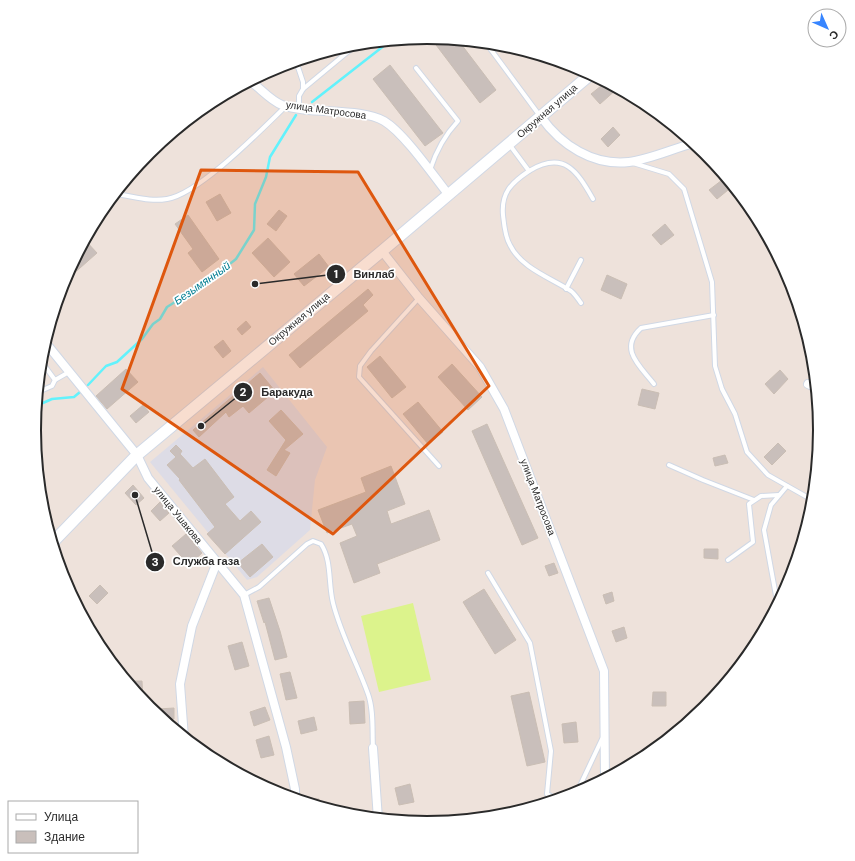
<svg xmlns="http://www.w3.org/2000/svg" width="855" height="861" viewBox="0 0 855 861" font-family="'DM Sans',sans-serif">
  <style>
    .industrial { fill: #dddce6 }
    .pitch { fill: #dcf38c }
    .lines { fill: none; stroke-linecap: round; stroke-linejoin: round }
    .stream { stroke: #62f2fc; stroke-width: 2.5 }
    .building { fill: #c9bfbb; stroke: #cabeb4 }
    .service-casing { stroke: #d0d8e5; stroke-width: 6 }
    .minor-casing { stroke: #d0d8e5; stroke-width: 10 }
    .secondary-casing { stroke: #d0d8e5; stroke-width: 13 }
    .service { stroke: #fff; stroke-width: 4 }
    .minor { stroke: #fff; stroke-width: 8 }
    .secondary { stroke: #fff; stroke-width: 11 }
    .marked { fill: #de570e; fill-opacity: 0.2; stroke: #de570e; stroke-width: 3; stroke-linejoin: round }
    .labels { text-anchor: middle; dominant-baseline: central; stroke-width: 3.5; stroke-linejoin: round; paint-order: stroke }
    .street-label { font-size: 10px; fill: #2a2a2a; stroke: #fff }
    .water-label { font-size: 11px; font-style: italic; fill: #037e92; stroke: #fff }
    .rim { fill: none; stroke: #2a2a2a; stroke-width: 2 }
    .leader { fill: none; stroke: #2a2a2a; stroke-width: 1.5 }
    .callout-dot { fill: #2a2a2a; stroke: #fff; stroke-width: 1.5 }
    .mark-label { font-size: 12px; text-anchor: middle; font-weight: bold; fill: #fff }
    .callout-label { font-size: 11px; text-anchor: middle; font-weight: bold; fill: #2a2a2a; stroke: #fff; stroke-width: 3.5; stroke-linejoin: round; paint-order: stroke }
  </style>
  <rect width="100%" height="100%" fill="#eee2db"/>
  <polygon class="industrial" points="263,367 327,447 315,480 310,530 257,577 247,580 150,462"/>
  <polygon class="pitch" points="413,603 431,680 379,692 361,616"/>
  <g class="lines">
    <g class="stream">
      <polyline points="312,102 390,41"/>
      <polyline points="88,385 106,366 117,362 142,339 153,324 160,319 167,307 207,282 236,259 254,230 255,204 266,177 270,157 296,115"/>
      <polyline points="36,406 52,399 74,397 80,392"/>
    </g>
  </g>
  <g class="building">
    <polygon points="430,37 458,40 496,90 480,103"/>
    <polygon points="390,65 443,133 425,146 373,79"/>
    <polygon points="606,82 618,88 600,104 591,94"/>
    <polygon points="613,127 620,135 608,147 601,139"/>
    <polygon points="726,177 733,186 717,199 709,190"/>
    <polygon points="220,194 231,213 217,221 206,202"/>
    <polygon points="279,210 287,216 276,231 267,224"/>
    <polygon points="188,215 219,259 202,272 188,253 193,249 175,224"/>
    <polygon points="665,224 674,235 661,245 652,235"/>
    <polygon points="268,238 290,262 274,277 252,253"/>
    <polygon points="85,240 97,253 63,283 64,280"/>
    <polygon points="319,254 329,267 304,286 294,274"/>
    <polygon points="607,275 627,284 621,299 601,290"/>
    <polygon points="368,289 373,295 363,305 368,311 300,368 289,355"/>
    <polygon points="246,321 251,327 242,335 237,329"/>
    <polygon points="223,340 231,351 223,358 214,347"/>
    <polygon points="380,356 406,387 392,398 367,367"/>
    <polygon points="452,364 482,397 468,410 438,377"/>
    <polygon points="126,369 138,382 107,409 96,396"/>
    <polygon points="780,370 788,379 774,394 765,384"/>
    <polygon points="260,373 275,391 249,413 243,406 229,417 226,412 199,437 193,430"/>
    <polygon points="642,389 659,393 655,409 638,405"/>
    <polygon points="418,402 443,432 428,444 403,414"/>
    <polygon points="143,405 149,412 136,423 130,416"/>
    <polygon points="281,410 303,434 284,450 290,453 276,476 267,470 286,440 269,421"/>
    <polygon points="487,424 538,538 522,545 472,431"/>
    <polygon points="778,443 786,451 772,465 764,457"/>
    <polygon points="176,445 182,451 180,454 193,468 205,459 234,497 225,504 240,521 251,511 261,522 225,554 207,534 215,527 179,480 180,479 167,465 176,457 170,451"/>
    <polygon points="725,455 728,463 715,466 713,458"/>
    <polygon points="391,466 405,504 387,511 391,524 429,510 440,540 377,564 380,573 354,583 340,543 357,536 352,524 327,533 318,510 366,492 361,478"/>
    <polygon points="133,485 144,498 136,505 125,493"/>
    <polygon points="160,502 169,513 160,521 151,511"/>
    <polygon points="186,534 202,553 189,565 172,546"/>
    <polygon points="262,544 273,557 250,577 238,563"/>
    <polygon points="704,549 718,549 718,559 704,558"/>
    <polygon points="554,563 558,573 549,576 545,566"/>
    <polygon points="784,575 793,575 785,593"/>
    <polygon points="100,585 108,593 97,604 89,596"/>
    <polygon points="484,589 516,640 495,654 463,602"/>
    <polygon points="612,592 614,601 606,604 603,595"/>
    <polygon points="269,598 280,631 287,657 275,660 265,622 264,623 257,601"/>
    <polygon points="624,627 627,638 616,642 612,631"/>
    <polygon points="242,642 249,666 235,670 228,646"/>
    <polygon points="290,672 297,698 286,700 280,674"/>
    <polygon points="127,681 142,681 143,701"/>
    <polygon points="529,692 545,762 527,766 511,696"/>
    <polygon points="653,692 666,692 666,706 652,706"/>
    <polygon points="364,701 365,723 350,724 349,702"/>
    <polygon points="265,707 270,720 254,726 250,712"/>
    <polygon points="174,708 174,719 163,720 158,716 158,709"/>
    <polygon points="314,717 317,730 301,734 298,721"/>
    <polygon points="576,722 578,742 564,743 562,724"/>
    <polygon points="269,736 274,755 261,758 256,740"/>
    <polygon points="410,784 414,802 399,805 395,788"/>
    <polygon points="300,798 319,799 319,807 300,801"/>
  </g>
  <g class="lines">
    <defs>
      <g id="service">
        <polyline points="486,43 540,116"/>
        <polyline points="296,61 303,82 303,89"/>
        <path d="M416,68L458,121C444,136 436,151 430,170"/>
        <polyline points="299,108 299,96 303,89 350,50 354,44"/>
        <path d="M509,144L529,171C511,183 501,193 503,215C504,224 505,237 510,245C521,268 551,278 571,291C575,294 578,299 581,303"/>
        <polyline points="633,163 669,174 684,189 712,282 715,366 722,389 735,414 747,452 768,475 814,501"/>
        <path d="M529,171C564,150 577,171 593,199"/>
        <path d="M115,194C133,196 149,202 167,199C199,194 261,130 285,107"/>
        <polyline points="566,289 581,260"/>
        <polyline points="419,298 371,351 360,366 359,377 439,466"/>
        <polyline points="41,361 55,380"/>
        <path d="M654,384C640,366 618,349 641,328L714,315"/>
        <polyline points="38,392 52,386 55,380 69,372"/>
        <polyline points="669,465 703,480 754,500"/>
        <polyline points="728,560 753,542 749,504 761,496 779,495"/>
        <polyline points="488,573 530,643 551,751 547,794 558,800"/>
        <path d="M244,595L259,587L307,544L313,541L321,544C332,561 328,583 333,603C341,635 357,663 368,694C374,710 372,731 373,748"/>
        <polyline points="776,596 764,530 771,505 787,486"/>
        <polyline points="569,797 578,790 602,739"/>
      </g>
      <g id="minor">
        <path d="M250,81C260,88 271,101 282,105C310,115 360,107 384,121C404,133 433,175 448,194"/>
        <path d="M541,117C561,145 593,166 629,162C648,160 675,148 694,143"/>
        <polyline points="382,251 419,298 480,367 504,409 604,671 605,780"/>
        <polyline points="45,342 137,455 148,478 244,595 286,747 295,789 295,800"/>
        <polyline points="808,384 817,388"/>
        <polyline points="184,738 180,684 192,626 217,562"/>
        <polyline points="373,748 378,819"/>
      </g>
      <polyline id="secondary" points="52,543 137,455 382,251 591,74"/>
    </defs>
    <use href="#service" class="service-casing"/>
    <use href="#minor" class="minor-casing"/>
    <use href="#secondary" class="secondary-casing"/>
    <use href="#service" class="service"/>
    <use href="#minor" class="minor"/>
    <use href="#secondary" class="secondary"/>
  </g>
  <path class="marked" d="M201,170L358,172L489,386L333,534L122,389Z"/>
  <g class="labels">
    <g class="street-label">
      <text transform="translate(326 110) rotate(8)">улица Матросова</text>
      <text transform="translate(547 111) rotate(-41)">Окружная улица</text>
      <text transform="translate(299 319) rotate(-40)">Окружная улица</text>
      <text transform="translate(538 497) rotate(69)">улица Матросова</text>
      <text transform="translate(178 515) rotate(51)">улица Ушакова</text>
    </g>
    <g class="water-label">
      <text transform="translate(202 283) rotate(-35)">Безымянный</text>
    </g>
  </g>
  <path d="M0 0H855V861H0ZM41 430a386 386 0 1 1 772 0a386 386 0 1 1-772 0Z" fill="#fff" fill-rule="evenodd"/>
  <path class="rim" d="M41 430a386 386 0 1 1 772 0a386 386 0 1 1-772 0Z"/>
  <path class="leader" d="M255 284L336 274M201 426L243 392M135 495L155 562"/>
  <g class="callout-dot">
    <circle cx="255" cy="284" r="4"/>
    <circle cx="201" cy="426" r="4"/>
    <circle cx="135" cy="495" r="4"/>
    <circle cx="336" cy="274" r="10"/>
    <circle cx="243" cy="392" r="10"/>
    <circle cx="155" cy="562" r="10"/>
  </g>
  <g class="mark-label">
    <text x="336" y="278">1</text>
    <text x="243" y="396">2</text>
    <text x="155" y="566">3</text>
  </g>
  <g class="callout-label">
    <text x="374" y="278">Винлаб</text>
    <text x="287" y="396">Баракуда</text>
    <text x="206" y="565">Служба газа</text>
  </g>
  <rect x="8" y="801" width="130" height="52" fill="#ffffff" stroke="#aaaaaa"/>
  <rect x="16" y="814" width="20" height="6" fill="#ffffff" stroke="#aaaaaa"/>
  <text x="44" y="821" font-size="12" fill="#2a2a2a">Улица</text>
  <rect x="16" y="831" width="20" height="12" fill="#c9bfbb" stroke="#aaaaaa"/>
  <text x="44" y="841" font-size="12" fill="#2a2a2a">Здание</text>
  <g transform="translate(827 28) rotate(135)"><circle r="19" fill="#ffffff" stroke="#aaaaaa"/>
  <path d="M0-3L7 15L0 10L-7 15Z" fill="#3785ff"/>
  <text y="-6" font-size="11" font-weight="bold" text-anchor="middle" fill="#2a2a2a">С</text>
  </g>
</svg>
